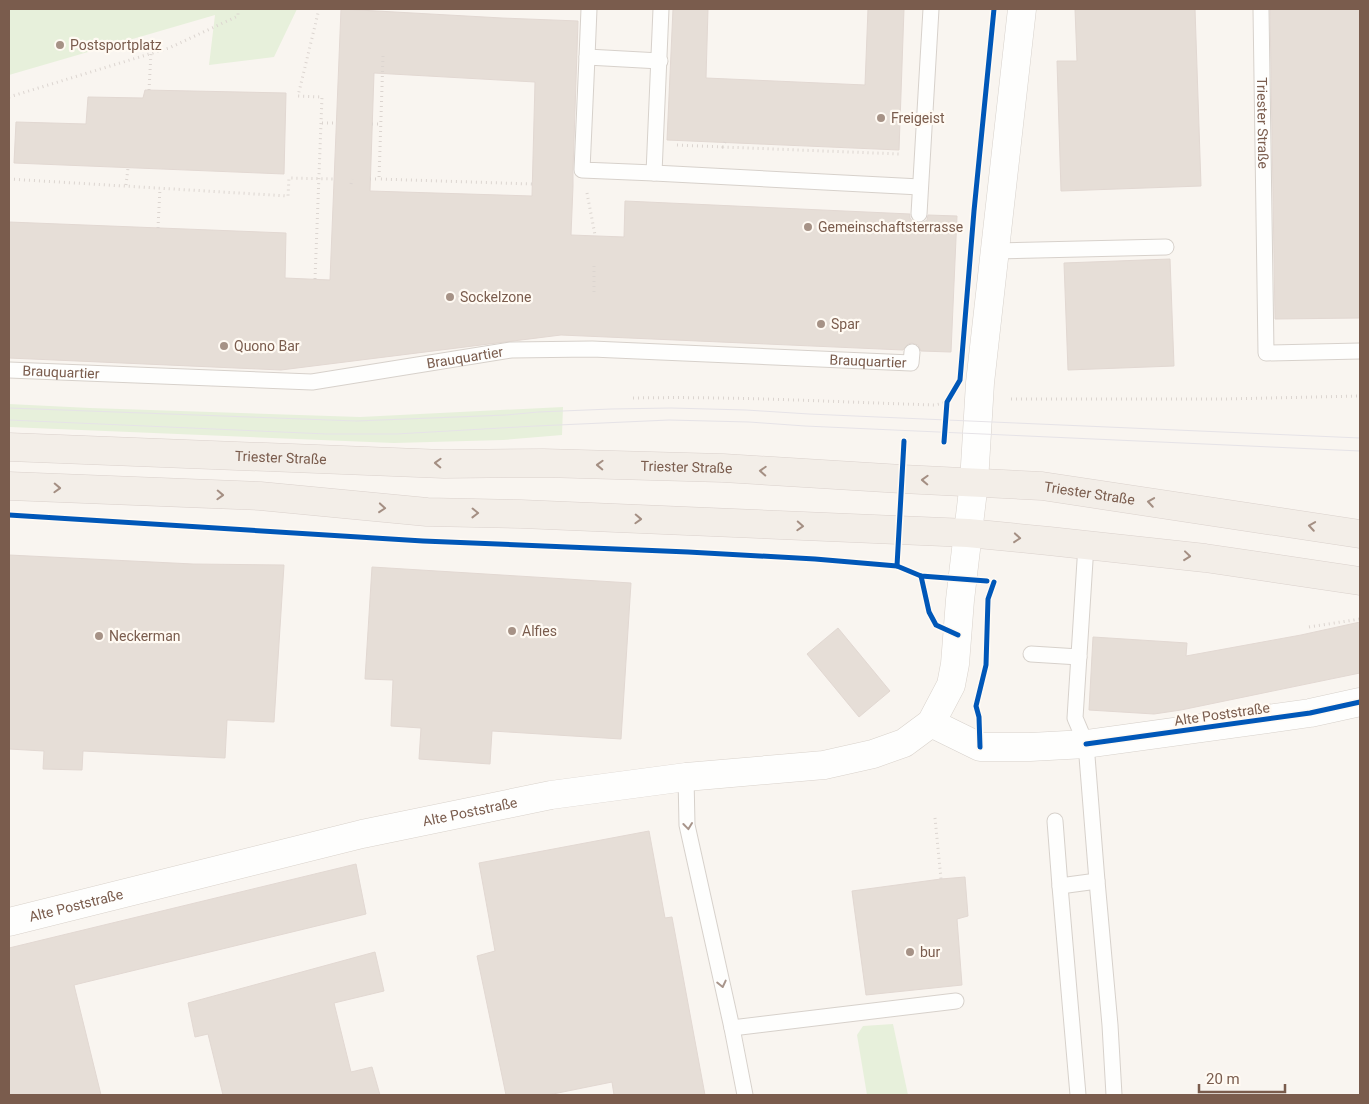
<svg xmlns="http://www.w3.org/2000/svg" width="1369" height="1104" viewBox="0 0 1369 1104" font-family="Roboto,sans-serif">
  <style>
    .green { fill: #e7f0db }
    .building { fill: #e6ded7; stroke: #e2d8d2; fill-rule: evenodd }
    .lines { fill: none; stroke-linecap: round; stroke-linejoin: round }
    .lane-casing { stroke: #d7d1cb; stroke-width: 17 }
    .street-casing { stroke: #d7d1cb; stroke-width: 29 }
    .secondary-casing { stroke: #d9d2cb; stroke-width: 29 }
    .primary-casing { stroke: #dad1cc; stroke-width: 29 }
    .path { stroke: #dcd5d0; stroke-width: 3; stroke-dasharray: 1 4; stroke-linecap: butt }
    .lane { stroke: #fefefd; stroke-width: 15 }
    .street { stroke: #fefefd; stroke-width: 28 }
    .secondary { stroke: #fefefd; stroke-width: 28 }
    .primary { stroke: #f3eee8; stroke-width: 28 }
    .tram { stroke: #e6e3e7; stroke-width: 1 }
    .cycleway-casing { stroke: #fffaf3; stroke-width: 8 }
    .cycleway { stroke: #0057b8; stroke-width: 5 }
    .oneway { stroke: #a48f83 }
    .oneway2 { stroke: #a8958b }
    .poi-dot { fill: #a69286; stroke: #fffaf3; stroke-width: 2 }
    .labels { text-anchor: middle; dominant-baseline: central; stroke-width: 4.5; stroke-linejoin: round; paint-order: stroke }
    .poi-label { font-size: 14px; fill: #7a5c4d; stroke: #fffaf3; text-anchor: start }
    .street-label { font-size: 14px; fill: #7a5c4d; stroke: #fffaf3 }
  </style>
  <rect width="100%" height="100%" fill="#f9f5f0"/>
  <g class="green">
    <polygon points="9,9 297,9 274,57 209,65 215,15 9,75"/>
    <polygon points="9,404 90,408 360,417 563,407 562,435 503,440 394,443 9,427"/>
    <polygon points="893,1024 908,1095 867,1095 857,1035 863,1026"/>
  </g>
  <g class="building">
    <path d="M341,9L502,18L578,21L573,170V186L571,235L624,237L625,201L910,214V218L913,222L919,223L924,222L927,220L928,215L957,216L951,352L921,351L918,345L912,343L908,344L903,350L561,335L281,370L9,358V222L286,233L285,278L330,280ZM374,73L535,82L532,196L370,191Z"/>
    <polygon points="673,9 708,9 706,78 865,85 868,9 904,9 899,150 667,140"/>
    <polygon points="1075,9 1195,9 1201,186 1061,191 1057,61 1077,61"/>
    <polygon points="1270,9 1360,9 1360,318 1275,319"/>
    <polygon points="145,90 286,93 284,174 14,163 16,122 86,124 88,97 143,98"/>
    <polygon points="1170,259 1174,366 1068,370 1064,263"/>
    <polygon points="9,555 193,564 284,565 274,722 227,720 225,758 83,751 82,770 43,769 44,751 9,749"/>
    <polygon points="372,567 631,583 621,739 492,731 490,764 419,759 421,728 391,726 393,680 365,679"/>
    <polygon points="1360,622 1360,673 1181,710 1154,714 1089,710 1093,637 1187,643 1186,656 1301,635"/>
    <polygon points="838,628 890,691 859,717 807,654"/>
    <polygon points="649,831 665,918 672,917 705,1095 614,1095 612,1082 548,1095 506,1095 477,956 495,951 479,863"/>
    <polygon points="356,864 366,914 74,985 101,1095 9,1095 9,948"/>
    <polygon points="965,877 968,916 957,919 962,985 866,995 852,891 941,879"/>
    <polygon points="375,952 384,991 334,1003 351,1072 372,1067 380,1095 223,1095 208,1034 195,1037 188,1003"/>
  </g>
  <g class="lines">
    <defs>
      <g id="lane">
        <polyline points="589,9 587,57 660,61"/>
        <polyline points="661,9 654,173 920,187"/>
        <path id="s1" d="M1261,9L1266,353L1360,351"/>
        <polyline points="587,57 582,170 654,173"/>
        <polyline points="919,214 931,9"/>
        <polyline points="995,251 1166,247"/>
        <path id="s2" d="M9,370L312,382L511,350L592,349L911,363L912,352"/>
        <polyline points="1086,545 1075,718 1086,744 1097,881 1110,1025 1114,1095"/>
        <polyline points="1031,654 1079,657"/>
        <polyline points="686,777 687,825 732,1028 745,1095"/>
        <polyline points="1055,821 1060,886 1078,1095"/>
        <polyline points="1060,886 1097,881"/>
        <polyline points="732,1028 956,1001"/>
      </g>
      <g id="street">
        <polyline points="974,482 980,383 1022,9"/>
        <polyline points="931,723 980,747 1030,747 1086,744 1310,713 1360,702"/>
      </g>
      <g id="secondary">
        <path id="s3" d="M9,922L362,834L551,795L686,777L824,765L873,754L904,743L931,723L951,685L955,664L960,600L974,482"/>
      </g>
      <g id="primary">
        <path id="s4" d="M9,447L444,464L543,463L723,468L902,479L1042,486L1360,534"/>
        <polyline points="9,486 260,496 427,512 521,514 968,533 1049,541 1205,558 1360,581"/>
      </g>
    </defs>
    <use href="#lane" class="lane-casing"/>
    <use href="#street" class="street-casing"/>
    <use href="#secondary" class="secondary-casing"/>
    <use href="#primary" class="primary-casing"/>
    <g class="path">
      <polyline points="383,56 379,179 532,184"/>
      <polyline points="149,90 151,53"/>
      <polyline points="9,97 169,48 238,16 238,9"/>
      <polyline points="322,123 337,123"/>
      <polyline points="372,124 381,124"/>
      <polyline points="725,142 723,147 900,154"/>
      <polyline points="677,145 723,147"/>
      <polyline points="9,179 288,196 289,178 335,179"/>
      <polyline points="370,179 379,179"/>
      <polyline points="351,184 352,179"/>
      <polyline points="126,185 128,168"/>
      <polyline points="587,193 595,235"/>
      <polyline points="158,228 160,188"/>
      <polyline points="315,279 322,97 298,96 319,9"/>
      <polyline points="594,292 594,264"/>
      <path d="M633,398C734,396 835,402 935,405L952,401"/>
      <polyline points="1011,399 1224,399 1360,396"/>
      <polyline points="1309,627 1360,619"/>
      <polyline points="935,818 941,879"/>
    </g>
    <use href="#lane" class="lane"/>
    <use href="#street" class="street"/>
    <use href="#secondary" class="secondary"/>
    <use href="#primary" class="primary"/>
    <g class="tram">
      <polyline points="9,408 356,421 506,415 538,412 611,409 671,408 746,410 809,414 1360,438"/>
      <polyline points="9,420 327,434 396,434 536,426 669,420 749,422 805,426 1360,451"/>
    </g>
    <defs>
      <g id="cycleway">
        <polyline points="944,442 947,402 960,380 974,211 994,9"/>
        <polyline points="9,515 423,541 688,552 815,559 897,566 921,576 987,581"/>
        <polyline points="897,566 904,441"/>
        <polyline points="921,576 929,612 936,625 958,635"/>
        <polyline points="1086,744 1310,713 1360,702"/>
        <polyline points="980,747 979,717 976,706 986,665 988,599 994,582"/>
      </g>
    </defs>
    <use href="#cycleway" class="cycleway-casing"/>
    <use href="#cycleway" class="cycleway"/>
  </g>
  <defs><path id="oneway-chevron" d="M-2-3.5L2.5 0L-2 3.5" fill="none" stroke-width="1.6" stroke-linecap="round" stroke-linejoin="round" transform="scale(1.25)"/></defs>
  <g class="oneway">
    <use href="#oneway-chevron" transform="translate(438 463) rotate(-178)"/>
    <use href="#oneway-chevron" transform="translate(600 465) rotate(-178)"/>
    <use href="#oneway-chevron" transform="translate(763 471) rotate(-177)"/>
    <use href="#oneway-chevron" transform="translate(925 480) rotate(-178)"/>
    <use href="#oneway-chevron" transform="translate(57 488) rotate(2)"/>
    <use href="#oneway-chevron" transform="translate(220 495) rotate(2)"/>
    <use href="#oneway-chevron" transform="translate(1151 502) rotate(-171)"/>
    <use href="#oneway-chevron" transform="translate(382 508) rotate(5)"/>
    <use href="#oneway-chevron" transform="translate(475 513) rotate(1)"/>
    <use href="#oneway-chevron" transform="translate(638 519) rotate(2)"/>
    <use href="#oneway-chevron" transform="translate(800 526) rotate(3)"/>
    <use href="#oneway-chevron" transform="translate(1312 526) rotate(-171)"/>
    <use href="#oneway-chevron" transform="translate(1017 538) rotate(5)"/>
    <use href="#oneway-chevron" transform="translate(1187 556) rotate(6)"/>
  </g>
  <g class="oneway2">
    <use href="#oneway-chevron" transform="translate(688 826) rotate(83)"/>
    <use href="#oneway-chevron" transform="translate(722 984) rotate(77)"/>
  </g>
  <g class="poi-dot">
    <circle cx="60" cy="45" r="5"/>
    <circle cx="881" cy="118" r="5"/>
    <circle cx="808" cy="227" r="5"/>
    <circle cx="450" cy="297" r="5"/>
    <circle cx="821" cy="324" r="5"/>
    <circle cx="224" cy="346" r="5"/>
    <circle cx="512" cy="631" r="5"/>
    <circle cx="99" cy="636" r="5"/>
    <circle cx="910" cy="952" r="5"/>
  </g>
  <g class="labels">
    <g class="poi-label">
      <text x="70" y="45">Postsportplatz</text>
      <text x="891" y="118">Freigeist</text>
      <text x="818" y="227">Gemeinschaftsterrasse</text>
      <text x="460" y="297">Sockelzone</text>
      <text x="831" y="324">Spar</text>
      <text x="234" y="346">Quono Bar</text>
      <text x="522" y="631">Alfies</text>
      <text x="109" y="636">Neckerman</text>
      <text x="920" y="952">bur</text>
    </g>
    <g class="street-label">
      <text stroke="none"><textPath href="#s1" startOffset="114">Triester Straße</textPath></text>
      <text stroke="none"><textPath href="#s2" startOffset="458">Brauquartier</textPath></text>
      <text stroke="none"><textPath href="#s2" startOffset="862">Brauquartier</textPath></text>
      <text stroke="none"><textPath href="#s2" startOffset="52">Brauquartier</textPath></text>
      <text stroke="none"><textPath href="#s4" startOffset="272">Triester Straße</textPath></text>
      <text stroke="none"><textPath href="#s4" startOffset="678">Triester Straße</textPath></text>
      <text stroke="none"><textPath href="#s4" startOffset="1082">Triester Straße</textPath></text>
      <text transform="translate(1222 714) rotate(-8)">Alte Poststraße</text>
      <text stroke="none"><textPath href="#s3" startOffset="474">Alte Poststraße</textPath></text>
      <text stroke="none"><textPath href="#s3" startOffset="69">Alte Poststraße</textPath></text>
    </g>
  </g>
  <rect width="1369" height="1104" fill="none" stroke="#7a5c4d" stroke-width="20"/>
  <path d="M1199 1084v8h86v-8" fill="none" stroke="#7a5c4d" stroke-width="2.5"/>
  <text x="1206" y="1084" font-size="15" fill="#7a5c4d" stroke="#fffaf3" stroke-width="4" paint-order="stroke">20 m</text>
</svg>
